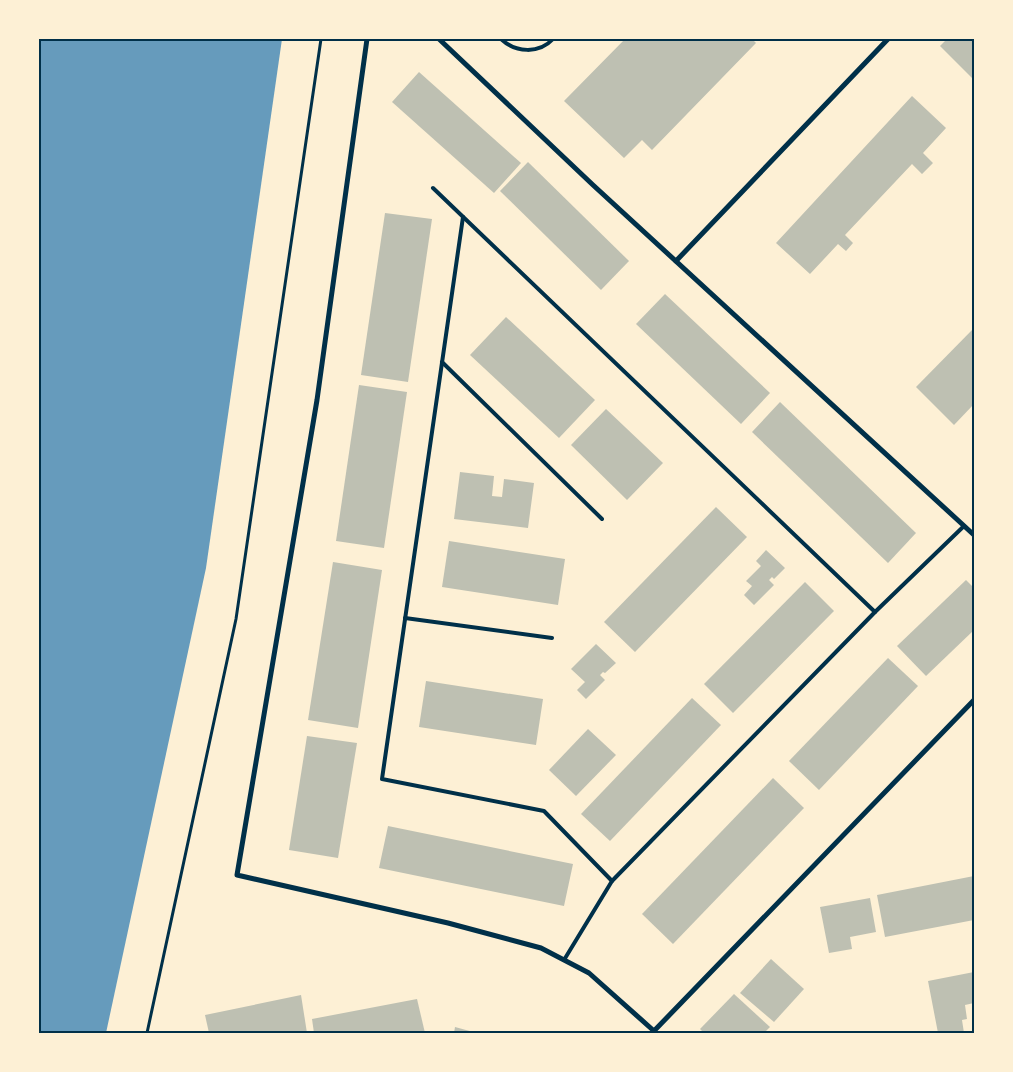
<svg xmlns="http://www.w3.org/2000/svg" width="1013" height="1072" viewBox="0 0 1013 1072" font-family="Arial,sans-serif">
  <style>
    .water { fill: #669bbc }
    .building { fill: #bec0b2 }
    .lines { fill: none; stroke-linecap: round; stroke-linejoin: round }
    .path { stroke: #003049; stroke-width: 3 }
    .service { stroke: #003049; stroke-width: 4 }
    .minor { stroke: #003049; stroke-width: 5 }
    .neatline { fill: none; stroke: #003049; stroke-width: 2 }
  </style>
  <rect width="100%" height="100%" fill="#fdf0d5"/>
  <polygon class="water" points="39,39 282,39 206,568 106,1033 39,1033"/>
  <g class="building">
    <polygon points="625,39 752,39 756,43 652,150 642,140 624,158 564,101"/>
    <polygon points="947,39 974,39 974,80 940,46"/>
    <polygon points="419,72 521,163 494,193 392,102"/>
    <polygon points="912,96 946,128 923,153 933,163 922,174 912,164 845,235 853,243 846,251 838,244 810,274 776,243"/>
    <polygon points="528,162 629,261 601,290 500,191"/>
    <polygon points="385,213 432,219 408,382 361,375"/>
    <polygon points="665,294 770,393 741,424 636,324"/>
    <polygon points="506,317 595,400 559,438 470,355"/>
    <polygon points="974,328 974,404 954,425 916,387"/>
    <polygon points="359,385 407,392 384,548 336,541"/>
    <polygon points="780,402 916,533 888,563 752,432"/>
    <polygon points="606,409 663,463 627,500 571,445"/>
    <polygon points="460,472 494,476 492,496 502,497 504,479 534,483 528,528 454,519"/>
    <polygon points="716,507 747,537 635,652 604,622"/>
    <polygon points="449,541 565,559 558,605 442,587"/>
    <polygon points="766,550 785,568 774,579 772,577 769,580 774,585 754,605 744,595 752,586 746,581 761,566 756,561"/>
    <polygon points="333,562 382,570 358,728 308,720"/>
    <polygon points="966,580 974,588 974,630 926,676 897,646"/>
    <polygon points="805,582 834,611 733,713 704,684"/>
    <polygon points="596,644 616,663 605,673 603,672 600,675 605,680 586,699 577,690 585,682 571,669"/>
    <polygon points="888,658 918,686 819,790 789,761"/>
    <polygon points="426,681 543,699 536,745 419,727"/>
    <polygon points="692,698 721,725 610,841 581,814"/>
    <polygon points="588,729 616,755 576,796 549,770"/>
    <polygon points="307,736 357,743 338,858 289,850"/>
    <polygon points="773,778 804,808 673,944 642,914"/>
    <polygon points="388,826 573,864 564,906 379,868"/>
    <polygon points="974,876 974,920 885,937 877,895"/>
    <polygon points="870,898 876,932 850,937 852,949 829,953 820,907"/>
    <polygon points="771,959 804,989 774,1022 740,993"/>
    <polygon points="974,972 974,1003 965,1005 967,1019 962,1020 964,1033 938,1033 928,981"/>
    <polygon points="734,994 770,1027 764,1033 704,1033 700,1029"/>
    <polygon points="301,995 307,1033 209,1033 205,1015"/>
    <polygon points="417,999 425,1033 314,1033 312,1019"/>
    <polygon points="455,1027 477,1033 454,1033"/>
  </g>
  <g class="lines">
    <polyline class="path" points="147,1033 236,619 321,39"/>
    <g class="service">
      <path d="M501,39C516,53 539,54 553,39"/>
      <polyline points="433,188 875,612 964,526"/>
      <polyline points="463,217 382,779 544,811 612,881"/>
      <polyline points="442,362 602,519"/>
      <polyline points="405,618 552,638"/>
      <polyline points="564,960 612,881 875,612"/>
    </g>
    <g class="minor">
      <polyline points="367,39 317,400 237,875 448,923 541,948 589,973 654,1031"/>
      <polyline points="439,39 593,185 974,535"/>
      <polyline points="676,261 888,39"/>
      <polyline points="653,1032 974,700"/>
    </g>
  </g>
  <rect width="1013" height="1072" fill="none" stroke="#fdf0d5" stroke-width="80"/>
  <rect x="40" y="40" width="933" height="992" class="neatline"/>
</svg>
